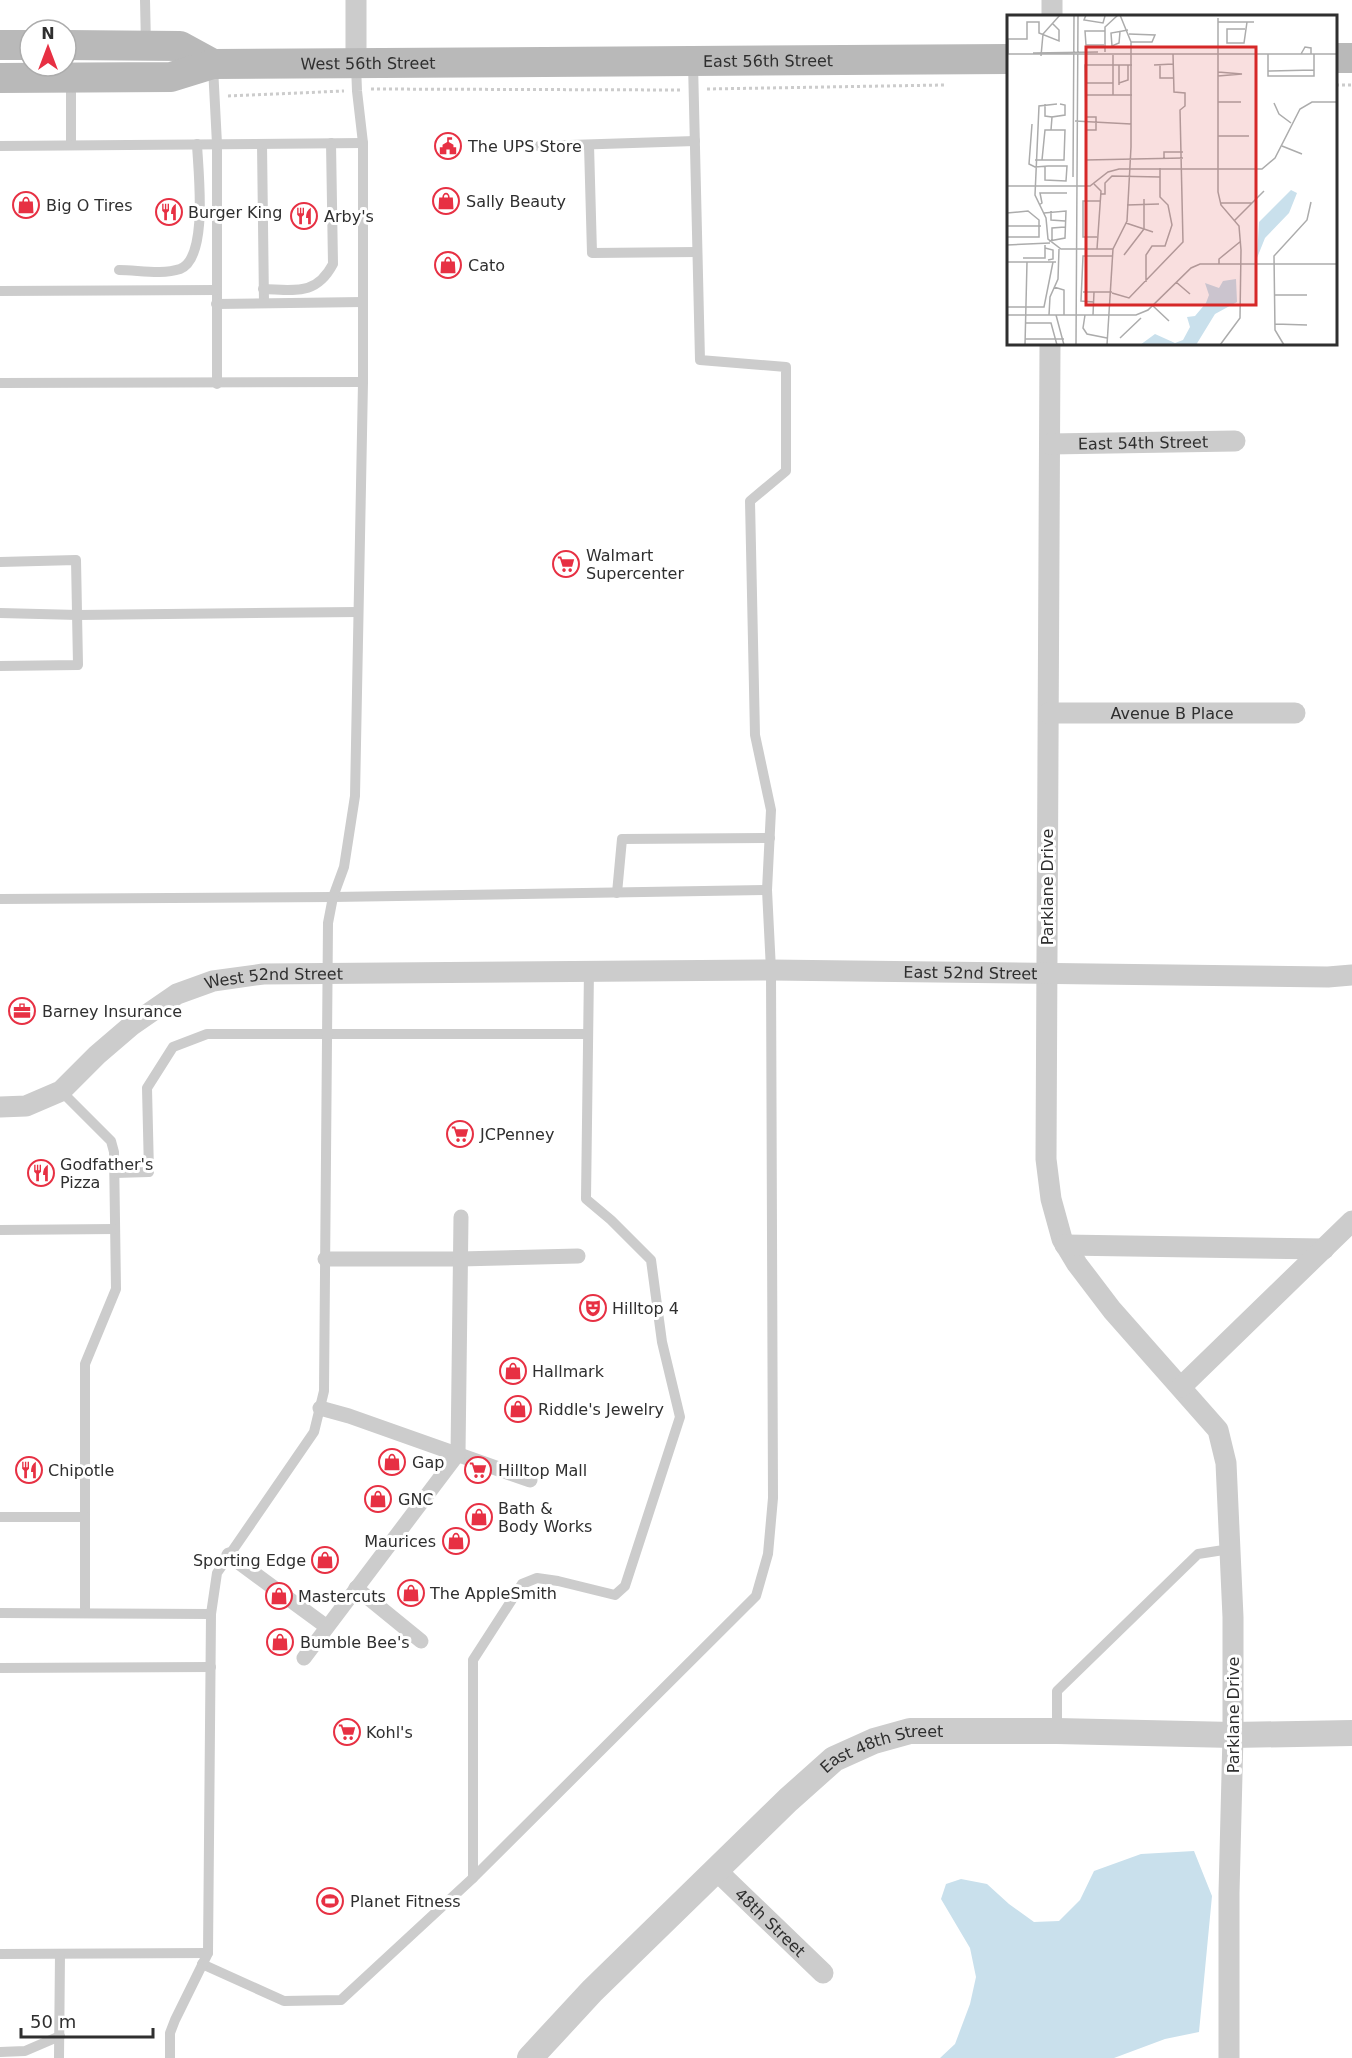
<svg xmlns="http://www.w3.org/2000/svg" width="1352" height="2058" viewBox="0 0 1352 2058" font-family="'DejaVu Sans',sans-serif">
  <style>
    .water { fill: #c9e0ec }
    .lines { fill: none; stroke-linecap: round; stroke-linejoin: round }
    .path { stroke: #ccc; stroke-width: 3; stroke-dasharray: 3 3; stroke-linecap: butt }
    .service { stroke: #ccc; stroke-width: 10 }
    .pedestrian { stroke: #ccc; stroke-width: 15 }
    .minor { stroke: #ccc; stroke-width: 21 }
    .tertiary { stroke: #ccc; stroke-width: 26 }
    .secondary { stroke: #b9b9b9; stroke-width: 30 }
    .labels { text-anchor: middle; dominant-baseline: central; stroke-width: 6; stroke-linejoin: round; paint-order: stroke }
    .street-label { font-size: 16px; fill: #2f2f2f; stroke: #fff }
    .poi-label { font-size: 16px; fill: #2f2f2f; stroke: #fff; text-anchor: start }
    .inset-road { fill: none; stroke: #acacac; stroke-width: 1.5 }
    .view { fill: #d62828; fill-opacity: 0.15; stroke: #d62828; stroke-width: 3 }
    .inset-edge { fill: none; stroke: #2f2f2f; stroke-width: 3 }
  </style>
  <rect width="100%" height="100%" fill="#fff"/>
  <polygon class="water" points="1194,1851 1212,1896 1199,2032 1165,2039 1114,2058 940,2058 955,2044 970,2004 976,1977 970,1948 941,1899 946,1884 961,1879 987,1884 1009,1904 1034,1922 1059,1921 1080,1900 1094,1871 1141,1854"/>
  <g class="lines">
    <g class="path">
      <polyline points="1336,85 1352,85"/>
      <polyline points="371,89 680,90"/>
      <polyline points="707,89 944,85"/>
      <polyline points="228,96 344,91"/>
    </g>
    <g class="service">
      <polyline points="145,0 146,45"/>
      <polyline points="213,67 217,144 217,384"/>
      <polyline points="71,79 71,145"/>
      <polyline points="262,144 264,303"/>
      <polyline points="589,145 592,253 697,252"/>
      <polyline points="0,146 363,143"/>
      <polyline points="539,146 695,141"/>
      <path d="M119,270C138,270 162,275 180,269C209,258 198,170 197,144"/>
      <path d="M263,289C295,290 316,296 333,264L331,143"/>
      <polyline points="0,291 217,290"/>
      <polyline points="216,304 363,302"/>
      <polyline points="0,383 363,382"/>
      <polyline points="0,562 76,560 78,665 0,666"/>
      <polyline points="0,613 78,615 358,612"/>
      <polyline points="617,893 622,839 770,838"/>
      <polyline points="0,899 333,897 767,890"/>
      <polyline points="61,1091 111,1141 114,1152 116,1289 85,1364 85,1613"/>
      <polyline points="115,1173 149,1172 147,1088 173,1047 207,1034 588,1034"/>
      <polyline points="0,1230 115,1229"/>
      <polyline points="0,1517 85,1517"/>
      <polyline points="0,1613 211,1614"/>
      <polyline points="0,1668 211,1667"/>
      <polyline points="1057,1731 1057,1691 1198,1554 1230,1549"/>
      <polyline points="473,1878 473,1660 522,1584 537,1578 558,1581 615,1595 625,1586 680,1417 662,1342 651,1260 611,1220 586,1199 589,970"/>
      <polyline points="0,1954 208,1953"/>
      <polyline points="202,1964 284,2001 341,2000 473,1878 756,1596 768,1554 773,1498 771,970 767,890 771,810 755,735 750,501 786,471 786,367 700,360 693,63"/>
      <polyline points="0,2052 25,2051 60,2036"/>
      <polyline points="59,2058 60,1954"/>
      <polyline points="170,2058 170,2033 175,2020 208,1953 211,1614 217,1573 314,1432 324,1391 328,923 333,897 344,867 355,796 363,382 363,143 357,91 356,65"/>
    </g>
    <g class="pedestrian">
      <polyline points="325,1259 460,1259 578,1256"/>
      <polyline points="320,1408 349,1416 530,1480"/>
      <polyline points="229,1555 327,1627"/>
      <polyline points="356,1588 421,1641"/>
      <polyline points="304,1658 458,1454 461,1217"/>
    </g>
    <g class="minor">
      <polyline points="356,0 356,61"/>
      <polyline points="1052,16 1052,0"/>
      <polyline points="1050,344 1046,1159 1051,1199 1062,1239 1077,1264 1112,1310 1218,1430 1226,1463 1233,1617 1233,1735 1229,1893 1229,2058"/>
      <path id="s1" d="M1050,444L1235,441"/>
      <path id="s2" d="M1049,713H1295"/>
      <path id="s3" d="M0,1107L26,1106L61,1091L97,1055L132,1025L177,994L213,981L263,974L771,970L1328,977L1352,975"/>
      <polyline points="1065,1245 1324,1249"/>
      <polyline points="1181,1387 1352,1221"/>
      <path id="s4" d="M717,1871L823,1973"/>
    </g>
    <path class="tertiary" id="s5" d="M530,2058L592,1991L788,1800L834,1759L874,1741L910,1731H1057L1233,1735L1352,1733"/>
    <g class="secondary">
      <polyline points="0,45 30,45"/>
      <polyline points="66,45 180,46 213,64"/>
      <polyline points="1336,58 1352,58"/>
      <path id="s6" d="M0,78L171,77L213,64L1008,59"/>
    </g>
  </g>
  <defs>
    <symbol id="civic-ring" viewBox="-11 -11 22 22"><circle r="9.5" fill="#fff" stroke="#e73043" stroke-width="1.5"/><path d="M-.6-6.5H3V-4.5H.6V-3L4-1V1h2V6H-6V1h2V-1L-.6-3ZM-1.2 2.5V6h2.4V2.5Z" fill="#e73043"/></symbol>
    <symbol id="shop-ring" viewBox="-11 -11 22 22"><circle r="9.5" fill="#fff" stroke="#e73043" stroke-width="1.5"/><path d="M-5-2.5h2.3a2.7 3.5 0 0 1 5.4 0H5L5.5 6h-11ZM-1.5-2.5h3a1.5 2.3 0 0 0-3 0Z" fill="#e73043"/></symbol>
    <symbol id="restaurant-ring" viewBox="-11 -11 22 22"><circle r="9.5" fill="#fff" stroke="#e73043" stroke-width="1.5"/><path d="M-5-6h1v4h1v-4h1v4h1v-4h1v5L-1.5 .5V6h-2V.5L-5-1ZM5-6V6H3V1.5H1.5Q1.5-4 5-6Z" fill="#e73043"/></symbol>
    <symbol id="supermarket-ring" viewBox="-11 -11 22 22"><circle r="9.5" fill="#fff" stroke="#e73043" stroke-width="1.5"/><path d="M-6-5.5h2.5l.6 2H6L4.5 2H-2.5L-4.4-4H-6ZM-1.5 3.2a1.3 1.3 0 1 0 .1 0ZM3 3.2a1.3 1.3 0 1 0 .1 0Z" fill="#e73043"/></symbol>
    <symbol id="office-ring" viewBox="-11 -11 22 22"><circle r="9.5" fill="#fff" stroke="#e73043" stroke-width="1.5"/><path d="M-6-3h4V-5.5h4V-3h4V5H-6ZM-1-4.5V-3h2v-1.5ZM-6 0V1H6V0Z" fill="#e73043"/></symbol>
    <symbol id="theatre-ring" viewBox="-11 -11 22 22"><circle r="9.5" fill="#fff" stroke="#e73043" stroke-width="1.5"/><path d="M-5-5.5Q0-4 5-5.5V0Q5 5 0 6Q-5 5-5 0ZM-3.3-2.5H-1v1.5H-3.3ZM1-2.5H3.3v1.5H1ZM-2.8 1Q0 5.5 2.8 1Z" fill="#e73043"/></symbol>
    <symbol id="stadium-ring" viewBox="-11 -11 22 22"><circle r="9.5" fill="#fff" stroke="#e73043" stroke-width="1.5"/><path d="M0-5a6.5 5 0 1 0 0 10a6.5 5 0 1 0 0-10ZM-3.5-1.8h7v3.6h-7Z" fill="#e73043"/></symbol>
  </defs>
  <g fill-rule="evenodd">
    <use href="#civic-ring" x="433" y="131" width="30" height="30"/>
    <use href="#shop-ring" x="431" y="186" width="30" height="30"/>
    <use href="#shop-ring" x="11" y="190" width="30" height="30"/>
    <use href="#restaurant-ring" x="154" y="197" width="30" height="30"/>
    <use href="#restaurant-ring" x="289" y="201" width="30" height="30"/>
    <use href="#shop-ring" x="433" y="250" width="30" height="30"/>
    <use href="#supermarket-ring" x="551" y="549" width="30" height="30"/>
    <use href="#office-ring" x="7" y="996" width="30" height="30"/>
    <use href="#supermarket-ring" x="445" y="1119" width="30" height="30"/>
    <use href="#restaurant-ring" x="26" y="1158" width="30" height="30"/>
    <use href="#theatre-ring" x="578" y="1293" width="30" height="30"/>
    <use href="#shop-ring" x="498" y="1356" width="30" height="30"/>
    <use href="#shop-ring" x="503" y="1394" width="30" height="30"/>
    <use href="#shop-ring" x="377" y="1447" width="30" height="30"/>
    <use href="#restaurant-ring" x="14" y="1455" width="30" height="30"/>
    <use href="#supermarket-ring" x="463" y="1455" width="30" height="30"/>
    <use href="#shop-ring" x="363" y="1484" width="30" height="30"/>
    <use href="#shop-ring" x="464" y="1502" width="30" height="30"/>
    <use href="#shop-ring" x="441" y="1526" width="30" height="30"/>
    <use href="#shop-ring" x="310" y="1545" width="30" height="30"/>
    <use href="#shop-ring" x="396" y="1578" width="30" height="30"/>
    <use href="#shop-ring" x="264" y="1581" width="30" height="30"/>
    <use href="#shop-ring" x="265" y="1627" width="30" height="30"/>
    <use href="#supermarket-ring" x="332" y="1717" width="30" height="30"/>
    <use href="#stadium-ring" x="315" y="1886" width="30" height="30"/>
  </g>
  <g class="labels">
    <g class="street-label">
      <text stroke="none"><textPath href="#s6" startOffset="770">East 56th Street</textPath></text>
      <text stroke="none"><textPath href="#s6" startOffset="370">West 56th Street</textPath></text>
      <text stroke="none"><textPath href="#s1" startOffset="93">East 54th Street</textPath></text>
      <text stroke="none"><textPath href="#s2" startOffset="123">Avenue B Place</textPath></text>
      <text transform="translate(1047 887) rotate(-90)">Parklane Drive</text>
      <text stroke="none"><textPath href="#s3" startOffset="1012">East 52nd Street</textPath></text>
      <text stroke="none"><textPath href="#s3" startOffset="315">West 52nd Street</textPath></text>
      <text transform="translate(1233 1715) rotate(-90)">Parklane Drive</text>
      <text stroke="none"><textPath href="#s5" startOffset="476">East 48th Street</textPath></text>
      <text stroke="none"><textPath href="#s4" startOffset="74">48th Street</textPath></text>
    </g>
    <g class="poi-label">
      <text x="468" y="146">The UPS Store</text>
      <text x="466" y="201">Sally Beauty</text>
      <text x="46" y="205">Big O Tires</text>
      <text x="188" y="212">Burger King</text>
      <text x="324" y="216">Arby's</text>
      <text x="468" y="265">Cato</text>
      <text x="586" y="555">Walmart<tspan x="586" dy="18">Supercenter</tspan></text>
      <text x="42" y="1011">Barney Insurance</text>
      <text x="480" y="1134">JCPenney</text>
      <text x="60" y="1164">Godfather's<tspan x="60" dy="18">Pizza</tspan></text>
      <text x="612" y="1308">Hilltop 4</text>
      <text x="532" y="1371">Hallmark</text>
      <text x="538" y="1409">Riddle's Jewelry</text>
      <text x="412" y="1462">Gap</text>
      <text x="48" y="1470">Chipotle</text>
      <text x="498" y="1470">Hilltop Mall</text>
      <text x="398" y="1499">GNC</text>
      <text x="498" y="1508">Bath &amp;<tspan x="498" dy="18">Body Works</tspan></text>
      <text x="436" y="1541" text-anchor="end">Maurices</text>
      <text x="306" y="1560" text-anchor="end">Sporting Edge</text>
      <text x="430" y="1593">The AppleSmith</text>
      <text x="298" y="1596">Mastercuts</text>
      <text x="300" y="1642">Bumble Bee's</text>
      <text x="366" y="1732">Kohl's</text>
      <text x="350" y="1901">Planet Fitness</text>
    </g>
  </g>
  <g transform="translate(1007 15)">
    <rect width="330" height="330" fill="#fff"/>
    <path d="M284,175L290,178L282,198L258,223L250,243L252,207ZM229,264L230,287L208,299L189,330H133L148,319L168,328L176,325L183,312L180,302L188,301L199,288L202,280L198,268L212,273L216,266Z" fill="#c9e0ec"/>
    <path class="inset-road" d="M98,1L96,8L77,5L79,0H99M211,3V177L214,190L232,211L234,235L233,303L213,330M211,7H247M238,14H220V28H237L240,7M113,17L112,28L105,31L104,18L121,15M122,19L148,20L145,27H124M97,30H79L78,16H98M98,37V12L111,0M26,38L91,37M1,39V24H20V7H32V18L52,26V15L46,9M1,39H330M261,39V61H307V39M294,39L298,32L304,33V39M106,40V80M34,41L36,19L53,0M112,50V70M125,50H78L79,102H89V115H79V145L176,143M147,50L166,49M153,50V63H167M261,56L307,55M211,57L235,59L211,61M79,68H106M112,68L121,65V50M79,80H125M211,87H234M267,88L272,99L284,108M38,89V101L45,102M50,89L32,91L28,180L39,203L41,224L54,234H106M68,106L124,109M25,109L22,149L28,152L41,151H60L59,166L38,165V152M44,115L45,102L58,100V90L53,89M211,121H242M275,131L295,139M157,144V137H176M28,145H57L58,115H38L35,145M66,162L67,0M87,169L94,176L90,234M0,171H83L101,157L112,154H255L268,143L293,94L305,87H330M94,179H98V168L105,161L153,162M213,188H245M32,190L35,188L33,178H60M120,190L152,189M44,196V205L58,206M0,198L21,196L32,205V222H0M37,198L59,196L58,223L42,226M227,206L257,176M119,208L146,217M0,211H34M90,222H76V186H94M45,225V213L58,212M0,230L43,228M38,233L46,235V244L41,245M117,240L137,214V184M16,243H38V230M0,247H49M212,249V244L234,226M139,267V240L145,231H158L165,210L161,190L153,182V153M169,267L183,279M47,272L57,275V300M76,277H105M105,278L122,283L176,227L173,95L178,91V78L167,77L166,39M268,280H300M87,287L74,286L76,241H106M145,290L162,306M0,292H37L46,247M0,300H129L141,295L184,253L193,249H330M42,300L43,282L51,264L52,234M49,300L57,330M78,300L76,313L80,319L100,323M86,300L87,277M18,308H44L50,330M268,309L300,310M113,323L134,303M18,324H57M18,330L20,247M69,330L71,0M100,330L106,234L120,206L124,132V27L113,0M277,330L268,315L267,241L300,205L304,187"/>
    <path class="view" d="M79,32H249V290H79Z"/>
    <rect width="330" height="330" class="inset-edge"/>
  </g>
  <g transform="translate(48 48)"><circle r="28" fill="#ffffff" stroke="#acacac" stroke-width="1.5"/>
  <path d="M0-4.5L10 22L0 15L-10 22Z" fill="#e73043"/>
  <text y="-9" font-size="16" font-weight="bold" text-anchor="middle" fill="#2f2f2f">N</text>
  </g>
  <path d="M21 2028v9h132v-9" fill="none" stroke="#2f2f2f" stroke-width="3"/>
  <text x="30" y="2028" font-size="18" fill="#2f2f2f" stroke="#ffffff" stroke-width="4.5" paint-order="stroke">50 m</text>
</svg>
